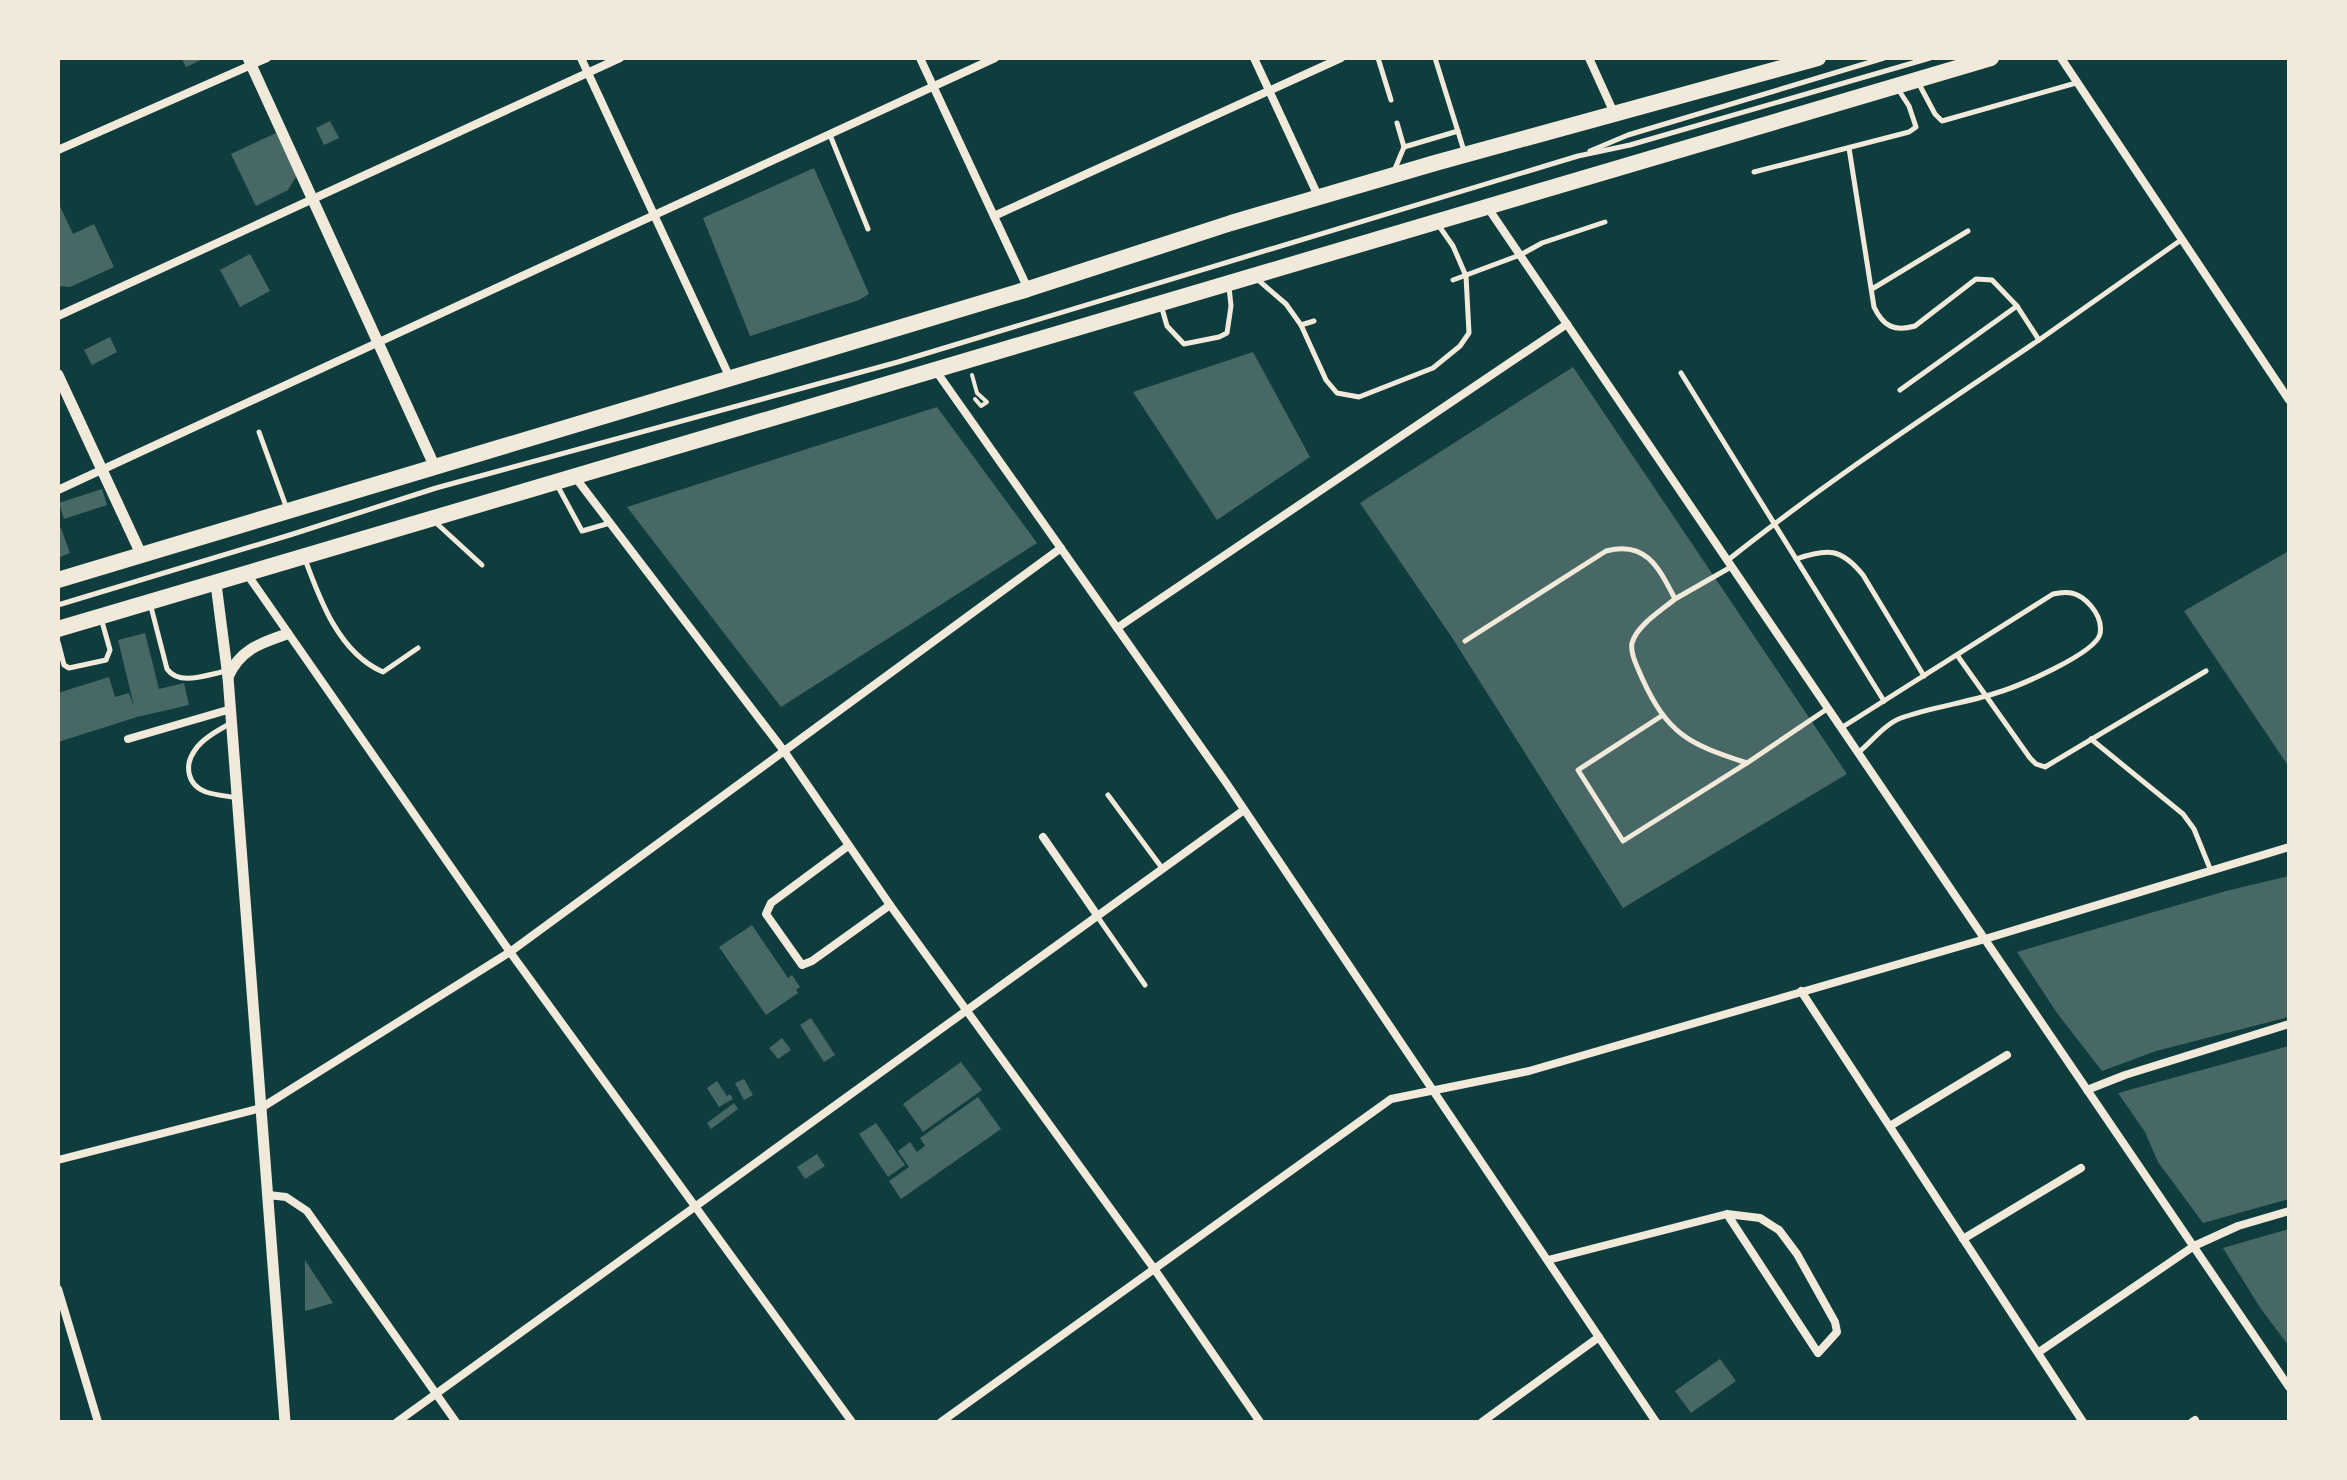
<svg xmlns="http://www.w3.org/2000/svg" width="2347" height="1480" viewBox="0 0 2347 1480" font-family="'Sofia Sans Condensed',sans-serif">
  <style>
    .building { fill: #486865 }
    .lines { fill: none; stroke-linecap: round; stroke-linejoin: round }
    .path { stroke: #f1e9da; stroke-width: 4 }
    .service { stroke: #f1e9da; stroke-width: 5 }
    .minor { stroke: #f1e9da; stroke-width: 8 }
    .tertiary { stroke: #f1e9da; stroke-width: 11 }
    .trunk { stroke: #f1e9da; stroke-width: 16 }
  </style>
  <rect width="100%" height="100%" fill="#0f3d3e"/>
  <g class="building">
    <polygon points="181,58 205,58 186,67"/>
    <polygon points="330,121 339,138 324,145 316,128"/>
    <polygon points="276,133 297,175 288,190 256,206 231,154"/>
    <polygon points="814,168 869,294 859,300 750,336 703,218"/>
    <polygon points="58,202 73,234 94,224 114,267 70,287 58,286"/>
    <polygon points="250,254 270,291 240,307 220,270"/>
    <polygon points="110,337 117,352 92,365 84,350"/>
    <polygon points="1253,352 1310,457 1217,520 1133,392"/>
    <polygon points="1573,367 1847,774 1623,908 1451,636 1360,503"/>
    <polygon points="937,407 1037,543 781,707 627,507"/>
    <polygon points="102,489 107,505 64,519 59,503"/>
    <polygon points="61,528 70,553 58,558 58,529"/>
    <polygon points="2289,551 2289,767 2184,611"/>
    <polygon points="145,633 159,689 184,683 189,705 137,717 58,742 58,693 109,677 115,697 129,693 134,706 118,640"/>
    <polygon points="2289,876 2289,1017 2156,1051 2102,1071 2057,1013 2017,952 2226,891"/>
    <polygon points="752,925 788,978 792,975 800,987 796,990 798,993 766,1015 719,947"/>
    <polygon points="811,1018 835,1055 824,1062 800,1025"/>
    <polygon points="782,1038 791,1050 778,1059 769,1048"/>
    <polygon points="2289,1046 2289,1199 2203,1223 2158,1162 2145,1132 2118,1093"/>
    <polygon points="961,1062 982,1090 923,1132 903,1104"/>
    <polygon points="744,1079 753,1095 744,1100 735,1083"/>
    <polygon points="717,1081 727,1096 730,1094 733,1099 719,1107 707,1088"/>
    <polygon points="978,1097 1001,1129 901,1199 889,1181 909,1167 898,1151 910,1142 917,1152 925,1146 920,1138"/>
    <polygon points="734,1103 738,1109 711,1129 707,1123"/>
    <polygon points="876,1123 905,1165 888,1177 859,1134"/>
    <polygon points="817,1154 825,1166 805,1179 797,1167"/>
    <polygon points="2289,1229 2289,1346 2261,1309 2223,1248"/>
    <polygon points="305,1260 333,1303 305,1311"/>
    <polygon points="1720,1359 1736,1381 1691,1413 1675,1391"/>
  </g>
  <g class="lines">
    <polyline class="path" points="972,375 977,393 987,402 981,406 975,399"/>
    <g class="service">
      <polyline points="1378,58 1391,100"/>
      <polyline points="1435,58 1465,154"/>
      <polyline points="1919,84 1935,114 1942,121 2076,83"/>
      <polyline points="830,135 868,229"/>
      <polyline points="1404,147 1458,131"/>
      <polyline points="1590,151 1628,135 1884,58"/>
      <polyline points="1394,171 1404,147 1397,123"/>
      <polyline points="1754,172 1909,132 1916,127 1909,106 1898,89"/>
      <polyline points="1257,279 1286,304 1301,325 1314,321"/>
      <polyline points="1453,280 1520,255 1542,243 1605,222"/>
      <polyline points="1872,289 1968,231"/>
      <polyline points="1161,305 1167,326 1184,344 1219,337 1227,333 1231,306 1229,287"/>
      <polyline points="1301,325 1326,380 1337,393 1359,397 1433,368 1460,346 1469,333 1466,276 1453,246 1439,226"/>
      <polyline points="2039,340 2181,240"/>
      <polyline points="1681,373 1884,701"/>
      <polyline points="1900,390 2017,306"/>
      <polyline points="259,432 287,509"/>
      <polyline points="556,483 582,531 610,523"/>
      <polyline points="434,521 482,565"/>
      <path d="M305,559C320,600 339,653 383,672L418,648"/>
      <path d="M1796,559C1828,548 1841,548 1863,575L1924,676"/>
      <path d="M1728,560C1827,481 1934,411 2039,340L2017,306L1992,280L1976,279L1915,326C1894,332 1883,326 1874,307L1849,148"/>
      <polyline points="1675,599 1731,567"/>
      <path d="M150,603L167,669C180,687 208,674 227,671"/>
      <polyline points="58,605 293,534 436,488 898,362 1578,156 1630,145 1930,58"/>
      <path d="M1465,641L1606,551C1646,540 1659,568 1675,599C1662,610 1637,625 1632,643C1630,654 1638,668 1642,678C1668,735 1689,744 1747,763"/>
      <polyline points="58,642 64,665 69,668 106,660 110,650 101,618"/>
      <polyline points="1957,655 2030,758 2036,764 2045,767 2206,671"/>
      <polyline points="1663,715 1578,770 1623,841 1747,763 1827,709"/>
      <path d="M231,723C219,730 203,738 195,750C184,765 187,785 206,792C215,795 227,796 237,798"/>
      <path d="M1841,728L2053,594C2069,590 2080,593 2091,606C2097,613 2102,623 2100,634C2095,654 2017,687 1996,693C1965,703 1932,707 1901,718C1885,724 1872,741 1859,752"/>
      <polyline points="2091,739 2183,814 2194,829 2211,871"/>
      <polyline points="1108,795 1162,868"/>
      <polyline points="1097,916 1145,985"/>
    </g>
    <g class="minor">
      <polyline points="581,58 730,378"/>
      <polyline points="920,58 1028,289"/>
      <polyline points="1254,58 1319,198"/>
      <polyline points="1589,58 1614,113"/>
      <polyline points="2061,58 2289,400"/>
      <polyline points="58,150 267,58"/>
      <polyline points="1488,208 2289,1387"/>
      <polyline points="994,216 1341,58"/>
      <polyline points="58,316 620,58"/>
      <polyline points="936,371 1227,784 1656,1422"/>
      <polyline points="575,477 784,751 890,905 1155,1270 1260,1422"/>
      <polyline points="58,490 995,58"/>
      <polyline points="247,574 510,952 852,1422"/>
      <polyline points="1117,628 1567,324"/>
      <polyline points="128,739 231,709"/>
      <polyline points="1043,837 1097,915"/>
      <polyline points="848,846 771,903 766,914 802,965 812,961 890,905"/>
      <polyline points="1801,991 2083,1422"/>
      <polyline points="2087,1090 2125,1075 2289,1024"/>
      <polyline points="1890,1126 2007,1055"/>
      <polyline points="58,1160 261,1108 510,952 1061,548"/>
      <polyline points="268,1195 286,1197 307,1211 456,1422"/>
      <polyline points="1963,1239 2081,1168"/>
      <polyline points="1548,1260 1727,1214 1760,1218 1779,1230 1797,1254 1835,1322 1837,1332 1818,1353 1727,1214"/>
      <polyline points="58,1289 98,1422"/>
      <polyline points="2039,1352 2194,1246 2238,1226 2289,1211"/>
      <polyline points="397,1422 1244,810"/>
      <polyline points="941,1422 1391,1099 1529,1071 1985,939 2289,847"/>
      <polyline points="1482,1422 1599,1337"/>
      <polyline points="2192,1422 2195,1420"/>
    </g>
    <g class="tertiary">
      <polyline points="248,58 434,465"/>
      <polyline points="58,375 141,554"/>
      <polyline points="216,584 228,677 285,1422"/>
      <path d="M228,677C240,649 261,643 287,634"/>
    </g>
    <g class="trunk">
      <polyline points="58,580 1028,289 1231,223 1435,163 1818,58"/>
      <polyline points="58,629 1991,58"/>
    </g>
  </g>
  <rect width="2347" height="1480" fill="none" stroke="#f1e9da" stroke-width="120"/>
</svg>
